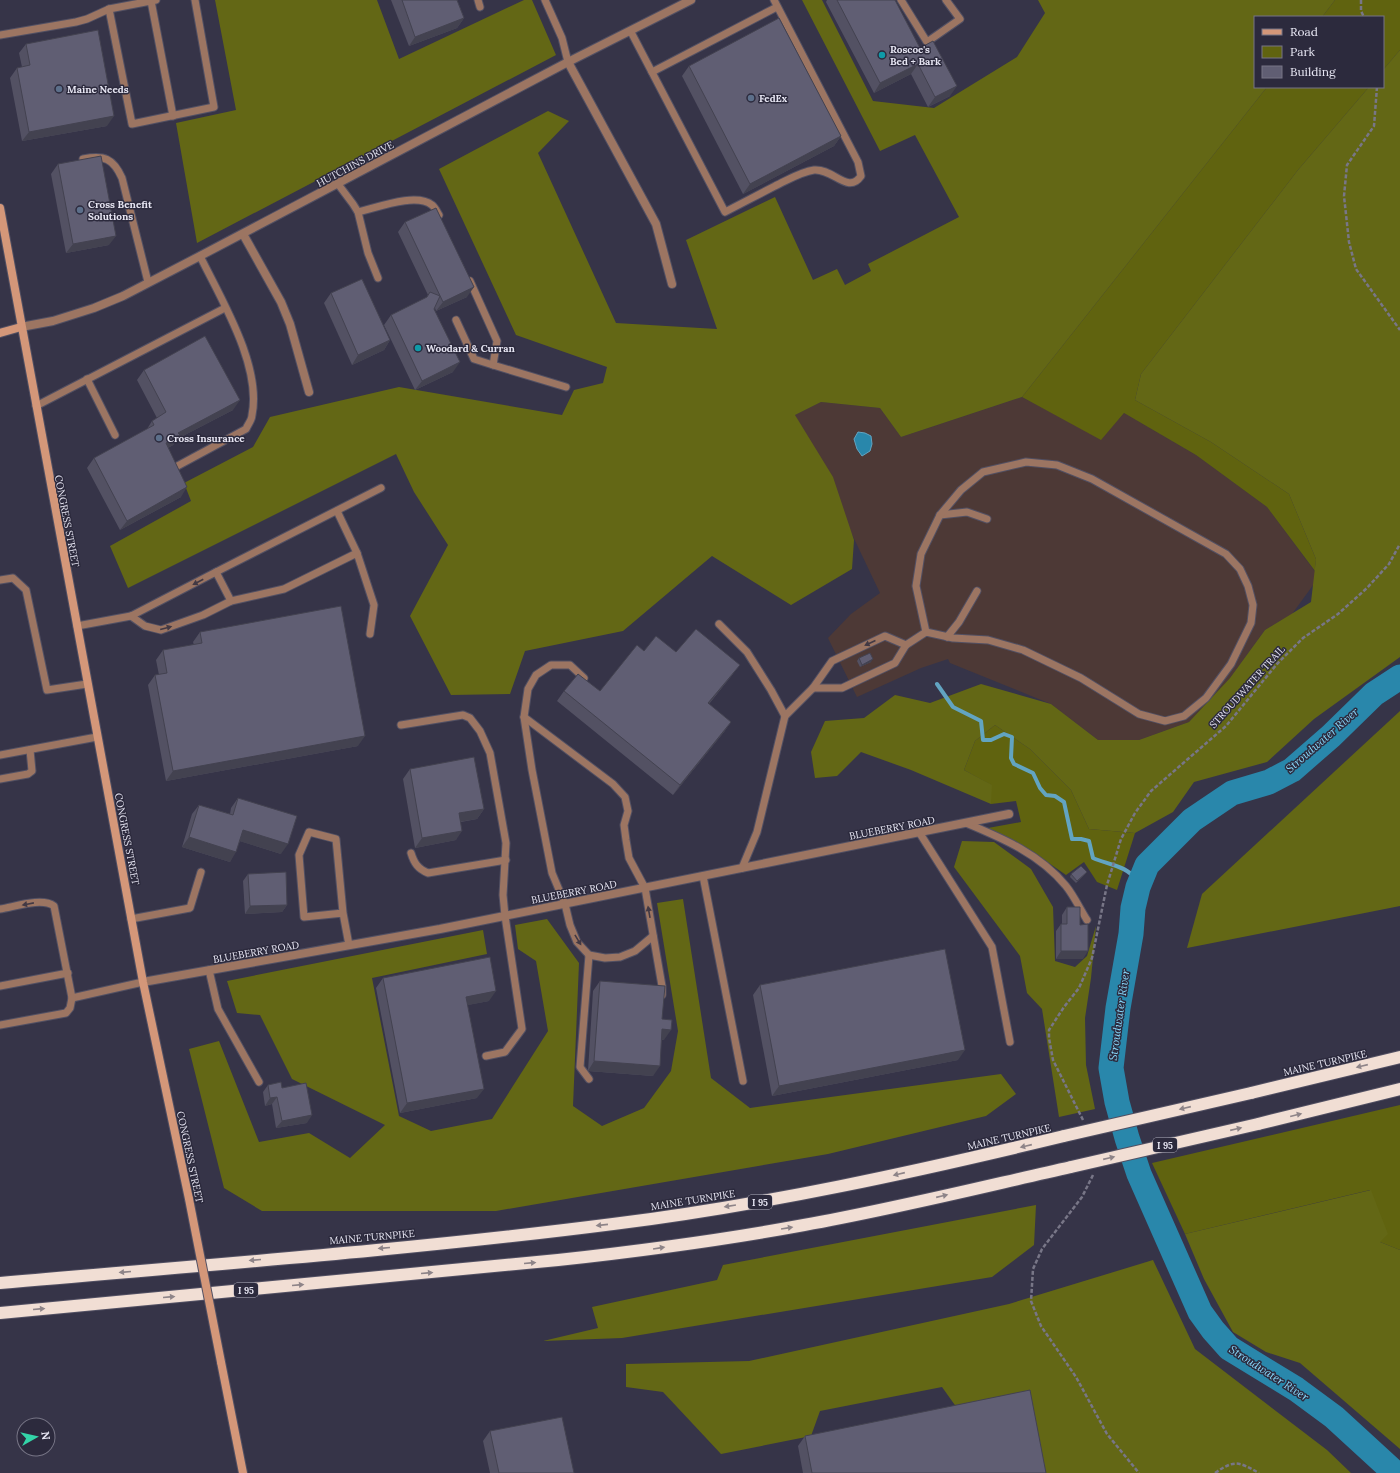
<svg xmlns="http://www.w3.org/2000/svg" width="1400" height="1473" viewBox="0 0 1400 1473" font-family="Lora,serif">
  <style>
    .industrial { fill: #4d3936 }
    .green { fill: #60630f }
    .forest { fill: #636715 }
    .water { fill: #2987ab; stroke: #62a4c1 }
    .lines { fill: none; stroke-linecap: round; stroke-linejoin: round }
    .stream { stroke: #62a4c1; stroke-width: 4 }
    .river { stroke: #2987ab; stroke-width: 25 }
    .service-casing { stroke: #525063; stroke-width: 9 }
    .minor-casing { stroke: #525063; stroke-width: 10 }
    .secondary-casing { stroke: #525063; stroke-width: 10 }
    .motorway-casing { stroke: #525063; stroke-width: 14 }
    .path { stroke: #787687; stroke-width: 2.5; stroke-dasharray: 4 2; stroke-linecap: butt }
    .service { stroke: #9c7562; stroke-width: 7 }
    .minor { stroke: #9c7562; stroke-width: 8 }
    .secondary { stroke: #d49779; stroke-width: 8 }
    .motorway { stroke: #f1ded4; stroke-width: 12 }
    .secondary-bridge-casing { stroke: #525063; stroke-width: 10; stroke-linecap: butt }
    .motorway-bridge-casing { stroke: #525063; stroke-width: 14; stroke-linecap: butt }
    .secondary-bridge { stroke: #d49779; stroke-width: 8 }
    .motorway-bridge { stroke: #f1ded4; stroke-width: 12 }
    .wall { fill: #535163 }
    .shaded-wall { fill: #434250 }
    .building { fill: #605e73; stroke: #434250 }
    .oneway { fill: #423944 }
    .oneway2 { fill: #8e8488 }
    .culture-dot { fill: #0f9aa8; stroke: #2c2a3d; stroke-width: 1.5 }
    .service-dot { fill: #5c6f8a; stroke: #2c2a3d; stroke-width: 1.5 }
    .labels { text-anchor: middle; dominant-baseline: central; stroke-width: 3; stroke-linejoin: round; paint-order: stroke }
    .shield { fill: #2c2a3d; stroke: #afaebc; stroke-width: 1 }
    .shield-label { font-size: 9px; font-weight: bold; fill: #e7e6f3 }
    .poi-label { font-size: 10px; font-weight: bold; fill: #e7e6f3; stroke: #2c2a3d; text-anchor: start }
    .street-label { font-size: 10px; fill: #e7e6f3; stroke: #2c2a3d }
    .water-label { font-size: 11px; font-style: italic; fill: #88d9fc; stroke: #2c2a3d }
  </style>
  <rect width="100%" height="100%" fill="#363448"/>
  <polygon class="industrial" points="1022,397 1101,439 1124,413 1196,455 1267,507 1319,577 1292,614 1265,630 1230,678 1189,722 1139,740 1098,740 1051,704 950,663 948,659 921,668 857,697 828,638 851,614 880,593 795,415 821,402 880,408 901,437"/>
  <g class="green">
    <polygon points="1335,0 1400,0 1400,50 1383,70 1383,17 1322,17"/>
    <polygon points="1267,87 1369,87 1298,170 1141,374 1135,400 1211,442 1289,494 1316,559 1315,571 1267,507 1196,455 1124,413 1101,440 1022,397"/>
    <polygon points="995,725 1030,749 1071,790 1089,829 1135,833 1117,890 1097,882 1084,862 1066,875 1033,852 988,828 1021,822 1016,801 991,804 991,785 964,770 975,741"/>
    <polygon points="1400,1105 1400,1250 1380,1242 1370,1190 1185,1234 1152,1163"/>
  </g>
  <g class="forest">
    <polygon points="215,0 377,0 399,59 524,0 532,0 556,55 197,243 176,123 236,110"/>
    <polygon points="802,0 822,0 873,101 934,108 1017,57 1045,13 1038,0 1335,0 1322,17 1255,17 1255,87 1267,87 1022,397 901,437 880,408 821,402 795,415 833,477 854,540 852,569 791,605 712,556 623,631 525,651 510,694 451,695 410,616 448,545 414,492 396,454 128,588 110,546 191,501 184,483 253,447 270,417 399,387 562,415 574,390 603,383 607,367 516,335 439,169 548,111 569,121 538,153 616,323 717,329 686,240 775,197 813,280 837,269 845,285 871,271 868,264 959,217 915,135 880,151"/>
    <polygon points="1400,50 1400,657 1314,719 1267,762 1194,782 1173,812 1135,833 1089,829 1071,790 1030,749 995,725 975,741 964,770 992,785 991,804 911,770 861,752 837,776 815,778 811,752 825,721 864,718 895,695 930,703 981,684 1051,704 1098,740 1139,740 1189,722 1230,678 1265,630 1311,602 1316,559 1289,494 1211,442 1135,400 1141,374 1298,170 1369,87 1383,87 1383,70"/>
    <polygon points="1400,711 1400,906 1187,948 1202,894"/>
    <polygon points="962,841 994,842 1031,869 1053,907 1055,961 1075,967 1087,956 1096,926 1091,978 1085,1018 1086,1065 1095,1109 1059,1117 1042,1009 1027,993 1020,956 954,867"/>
    <polygon points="683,899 711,1078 750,1108 1001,1074 1016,1094 986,1116 828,1154 496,1211 262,1211 224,1188 189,1049 219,1041 259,1142 309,1133 350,1158 385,1125 292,1079 260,1015 237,1013 227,981 483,930 487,954 372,978 399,1116 431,1131 492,1119 548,1031 536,961 518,949 515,925 547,919 579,963 573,1106 602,1126 644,1108 671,1071 678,1031 657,903"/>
    <polygon points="1371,1190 1388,1234 1380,1242 1400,1250 1400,1449 1300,1363 1266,1352 1233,1332 1204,1279 1185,1234"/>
    <polygon points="1036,1205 1034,1245 992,1277 622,1338 543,1341 598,1328 592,1307 717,1280 723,1265"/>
    <polygon points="1153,1260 1195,1349 1327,1450 1351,1473 1044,1473 957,1408 942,1387 820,1411 811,1436 721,1454 663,1392 626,1387 626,1364 749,1361 1009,1304"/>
  </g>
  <polygon class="water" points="858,432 865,433 871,436 872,444 870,451 862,456 857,449 854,439"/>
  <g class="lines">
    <path class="stream" d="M937,684L953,707L981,721L983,740H991L1004,734L1012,737L1011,758L1014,764L1033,773L1040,788L1046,795L1055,796L1064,802L1072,839H1081L1089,841L1093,858C1104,863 1124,866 1132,875C1134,878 1136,883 1138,887"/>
    <polyline class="river" points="1395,1473 1334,1417 1296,1389 1229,1348 1213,1330 1200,1312 1139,1174 1127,1138 1117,1102 1111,1068 1118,1008 1131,934 1133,908 1138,887 1147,865 1192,820 1232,793 1269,782 1292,770 1331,736 1374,694 1400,677"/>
    <defs>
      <g id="service">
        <polyline points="478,0 480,7"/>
        <polyline points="545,0 562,38 568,62"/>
        <polyline points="901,0 927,42 960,19 946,0"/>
        <polyline points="151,1 173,116"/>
        <polyline points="109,9 132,124 214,107 195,0"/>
        <path d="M631,32L725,212C742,203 758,195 775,186C788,180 800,172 814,170C833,168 848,195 861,176L858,162L774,0"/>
        <polyline points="0,35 76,22 87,19 109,9 156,0"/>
        <polyline points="652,72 777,7"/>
        <path d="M83,159C104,155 113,158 122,178L148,282"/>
        <polyline points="338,184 353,204 358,212 368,253 378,278"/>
        <path d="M358,212C376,208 416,192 432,205C435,207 437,212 439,215"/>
        <polyline points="470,281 497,341 493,365 566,387"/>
        <polyline points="456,320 474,359 493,365"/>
        <polyline points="87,379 115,435"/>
        <polyline points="36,406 225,308"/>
        <path d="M170,470L246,429C248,424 252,420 252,415C262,366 221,299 200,256"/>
        <polyline points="940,515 967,512 987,519"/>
        <polyline points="357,553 374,605 370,634"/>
        <polyline points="216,572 381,488"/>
        <polyline points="0,580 13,578 26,590 47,690 87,684"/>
        <polyline points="131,616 145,626 161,630 203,615 231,601 284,589 357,553 337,511"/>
        <polyline points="719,624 747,652 771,690 785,716"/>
        <polyline points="77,626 131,616 216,572 231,601"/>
        <polyline points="947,637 959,622 977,591"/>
        <polyline points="584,678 570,665 551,665 536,675 528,689 524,717 532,770 552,873 565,904 570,925 577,942 589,955 605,958 620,957 635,951 653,936"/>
        <polyline points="813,688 842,688 895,663 906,645 926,632 953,638 988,640 1023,650 1081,678 1139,714 1165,721 1184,716 1206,698 1231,664 1251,623 1253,605 1248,586 1240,569 1226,554 1092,479 1057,465 1026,462 983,472 961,490 940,515 921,554 916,586 926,632"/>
        <polyline points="524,717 613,784 625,797 628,811 624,825 626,840 629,858 645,888 662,986 662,995"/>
        <polyline points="401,725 463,715 470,718 480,731 490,753 506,843 503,895 505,916 522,1029 505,1052 486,1056"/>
        <polyline points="0,755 97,737"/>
        <polyline points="0,779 28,774 32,771 30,750"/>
        <path d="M966,823C1002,838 1040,854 1066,886C1074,896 1080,909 1087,920"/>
        <polyline points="919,832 992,947 1010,1042"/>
        <path d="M411,853C414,863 418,869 428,873L506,860"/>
        <polyline points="742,868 757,832 785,716 813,688 832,661 885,636 906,645"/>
        <polyline points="703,876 743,1081"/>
        <path d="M0,909C14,907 42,897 54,906L72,998L143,982"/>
        <polyline points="343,913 304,917 299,855 309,832 336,839 343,913 349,945"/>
        <polyline points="131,919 190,908 201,872"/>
        <polyline points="209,970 218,1009 259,1082"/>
        <polyline points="0,986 68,973"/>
        <polyline points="0,1025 66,1013 70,1008 72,998"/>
        <polyline points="589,1079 580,1067 589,955"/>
      </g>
      <g id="minor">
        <polyline points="568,62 656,224 672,284"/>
        <polyline points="243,234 281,302 290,324 309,392"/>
        <polyline points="21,327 53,321 94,308 123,296 200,256 568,62 691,0"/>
        <polyline points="143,982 440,929 1009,814"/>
      </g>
      <g id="secondary">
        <polyline points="0,208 143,982 189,1199"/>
        <polyline points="0,333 21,327"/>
        <polyline points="221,1362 243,1473"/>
      </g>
      <g id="motorway">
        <polyline points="1251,1093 1400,1057"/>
        <polyline points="1258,1124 1400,1089"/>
        <path d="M0,1283C204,1265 410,1250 613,1224C765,1205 915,1172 1064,1136"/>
        <path d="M0,1313L558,1260C640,1251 723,1240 804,1225C894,1209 982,1187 1071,1167"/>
      </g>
    </defs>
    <use href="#service" class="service-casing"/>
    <use href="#minor" class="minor-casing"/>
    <use href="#secondary" class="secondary-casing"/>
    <use href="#motorway" class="motorway-casing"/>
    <g class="path">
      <polyline points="1361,0 1361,11 1364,17"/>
      <polyline points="1377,87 1374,126 1347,165 1344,196 1349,242 1356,269 1400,330"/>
      <polyline points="1083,1120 1053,1060 1049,1038 1049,1030 1064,1007 1079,988 1092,958 1107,885 1121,839 1135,813 1151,791 1226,726 1277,664 1303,638 1338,614 1367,588 1389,564 1400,544"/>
      <polyline points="1093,1175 1082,1197 1042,1249 1033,1269 1031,1301 1041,1326 1076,1377 1107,1434 1139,1473"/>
      <path d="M1215,1473C1235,1459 1239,1462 1259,1473"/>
    </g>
    <use href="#service" class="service"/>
    <use href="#minor" class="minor"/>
    <use href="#secondary" class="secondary"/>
    <use href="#motorway" class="motorway"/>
    <defs>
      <polyline id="secondary-bridge" points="189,1199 221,1362"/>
      <g id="motorway-bridge">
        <polyline points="1064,1136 1251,1093"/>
        <polyline points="1071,1167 1258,1124"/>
      </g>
    </defs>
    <use href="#secondary-bridge" class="secondary-bridge-casing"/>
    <use href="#motorway-bridge" class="motorway-bridge-casing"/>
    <use href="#secondary-bridge" class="secondary-bridge"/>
    <use href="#motorway-bridge" class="motorway-bridge"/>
  </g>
  <g class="wall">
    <polygon points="391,0 457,0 464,18 457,28 409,46"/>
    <polygon points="827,0 895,0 920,48 950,96 928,107 911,74 874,93 826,2"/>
    <polygon points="26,44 107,126 22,141 10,78 17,68 22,67 19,53"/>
    <polygon points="689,66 841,136 834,146 743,194 682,76"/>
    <polygon points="58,164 109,245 66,253 51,174"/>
    <polygon points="405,222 467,297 436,311 435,308 434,309 453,372 415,390 384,325 391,315 426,298 428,295 398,232"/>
    <polygon points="331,293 390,340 384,350 352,365 324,303"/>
    <polygon points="144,370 233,410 177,439 173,445 168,448 181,497 120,530 87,468 94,458 147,429 152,421 157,418 137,380"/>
    <polygon points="200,632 358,746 166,781 148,685 155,675 159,675 156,660 163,650 194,645 193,642"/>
    <polygon points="676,652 733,674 709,704 731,722 724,732 673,795 557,701 564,691 600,691"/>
    <polygon points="859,658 871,662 860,667 857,661"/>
    <polygon points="410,769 484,809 477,819 461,822 456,840 415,848 403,779"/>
    <polygon points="238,798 281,854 240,841 230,862 182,847 192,814 199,805 230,814 231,808"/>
    <polygon points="1087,872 1076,883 1070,877 1071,874"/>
    <polygon points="248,874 287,905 282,912 245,914 243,881"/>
    <polygon points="1067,907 1080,925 1083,959 1056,959 1056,931 1061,924 1062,924 1062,915"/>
    <polygon points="383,978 489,1001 467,1005 477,1098 400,1113 376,988"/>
    <polygon points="600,981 662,1019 664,1040 662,1040 653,1076 588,1071 593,991"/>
    <polygon points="760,985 958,1060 772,1096 753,995"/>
    <polygon points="268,1085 282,1088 307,1123 276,1128 272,1104 265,1106 263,1092"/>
    <polygon points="490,1431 574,1473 490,1473 483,1441"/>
    <polygon points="805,1436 1046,1473 803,1473 798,1446"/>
  </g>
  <g class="shaded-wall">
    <polygon points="464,18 457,28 409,46 415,37"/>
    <polygon points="918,64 911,74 874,93 880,83"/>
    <polygon points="957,86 950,96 928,107 935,97"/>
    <polygon points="114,116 107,126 22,141 29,132"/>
    <polygon points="841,136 834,146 743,194 750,184"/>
    <polygon points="116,236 109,245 66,253 73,244"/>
    <polygon points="474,287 467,297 436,311 443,302"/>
    <polygon points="390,340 384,350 352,365 358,355"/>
    <polygon points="460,362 453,372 415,390 422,381"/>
    <polygon points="240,400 233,410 177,439 173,445 159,453 166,443 178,433"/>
    <polygon points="187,487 181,497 120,530 127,521"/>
    <polygon points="873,659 871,662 860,667 862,665"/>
    <polygon points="740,665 733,674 701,713 708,703"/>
    <polygon points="731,722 724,732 673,795 680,785"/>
    <polygon points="365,736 358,746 166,781 173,771"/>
    <polygon points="484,809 477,819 452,823 459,813"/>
    <polygon points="243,830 288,844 281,854 236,840"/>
    <polygon points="462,831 456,840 415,848 422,838"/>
    <polygon points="189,837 236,852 230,862 182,847"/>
    <polygon points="287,905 282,912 245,914 250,906"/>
    <polygon points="1061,951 1088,951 1083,959 1056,959"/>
    <polygon points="496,991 489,1001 459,1007 466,997"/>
    <polygon points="662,1029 671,1030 664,1040 656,1039"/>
    <polygon points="965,1050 958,1060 772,1096 779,1086"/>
    <polygon points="594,1061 660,1066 653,1076 588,1071"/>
    <polygon points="484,1089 477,1098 400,1113 407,1103"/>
    <polygon points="277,1097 272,1104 265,1106 270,1098"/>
    <polygon points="312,1115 307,1123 276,1128 282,1121"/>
  </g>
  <g class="building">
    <polygon points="402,0 457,0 464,18 415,37"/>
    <polygon points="837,0 895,0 920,48 933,41 957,86 935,97 918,64 880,83"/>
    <polygon points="779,18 841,136 750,184 689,66"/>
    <polygon points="98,30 114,116 29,132 17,68 30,65 26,44"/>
    <polygon points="101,156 116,236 73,244 58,164"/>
    <polygon points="436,208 474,287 443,302 405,222"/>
    <polygon points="362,279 390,340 358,355 331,293"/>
    <polygon points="430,292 440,296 434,309 460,362 422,381 391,315 427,297"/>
    <polygon points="205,336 240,400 178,433 180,435 166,443 187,487 127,521 94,458 154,425 152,421 166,412 144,370"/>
    <polygon points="341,606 365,736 173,771 155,675 167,673 163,650 202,643 200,632"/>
    <polygon points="696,629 740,665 708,703 731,722 680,785 564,691 578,674 600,691 637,645 644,651 656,636 676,652"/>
    <polygon points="870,653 873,659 862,665 859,658"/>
    <polygon points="474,757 484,809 459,813 462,831 422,838 410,769"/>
    <polygon points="238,798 297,816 288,844 243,830 236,852 189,837 199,805 233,815"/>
    <polygon points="1081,866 1087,872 1077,881 1071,874"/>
    <polygon points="286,872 287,905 250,906 248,874"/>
    <polygon points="1067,907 1080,907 1080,925 1088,924 1088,951 1061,951 1061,924 1067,924"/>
    <polygon points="945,949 965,1050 779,1086 760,985"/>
    <polygon points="490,957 496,991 466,997 484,1089 407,1103 383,978"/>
    <polygon points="600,981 665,986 662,1019 672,1020 671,1030 662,1029 660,1066 594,1061"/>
    <polygon points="281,1082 282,1088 306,1083 312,1115 282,1121 277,1097 270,1098 268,1085"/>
    <polygon points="1030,1390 1046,1473 812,1473 805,1436"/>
    <polygon points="562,1417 574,1473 499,1473 490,1431"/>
  </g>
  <defs><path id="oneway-solid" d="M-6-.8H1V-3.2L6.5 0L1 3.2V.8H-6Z"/></defs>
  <g class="oneway">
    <use href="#oneway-solid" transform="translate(198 582) rotate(152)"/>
    <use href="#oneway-solid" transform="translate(166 628) rotate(-15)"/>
    <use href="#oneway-solid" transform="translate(870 643) rotate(155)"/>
    <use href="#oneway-solid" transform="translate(28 904) rotate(169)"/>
    <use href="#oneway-solid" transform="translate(649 912) rotate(-100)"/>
    <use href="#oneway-solid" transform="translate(578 940) rotate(59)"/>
  </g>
  <g class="oneway2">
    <use href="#oneway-solid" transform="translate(1362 1066) rotate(167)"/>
    <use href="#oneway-solid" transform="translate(1185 1108) rotate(167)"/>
    <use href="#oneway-solid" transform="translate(1296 1115) rotate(-14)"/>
    <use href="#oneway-solid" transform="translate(1236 1129) rotate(-13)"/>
    <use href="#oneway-solid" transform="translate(1026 1146) rotate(167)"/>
    <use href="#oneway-solid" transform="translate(1109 1158) rotate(-13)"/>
    <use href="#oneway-solid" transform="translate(899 1174) rotate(167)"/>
    <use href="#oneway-solid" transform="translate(942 1196) rotate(-13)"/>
    <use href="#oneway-solid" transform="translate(730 1206) rotate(171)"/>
    <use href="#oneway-solid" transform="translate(602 1225) rotate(174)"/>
    <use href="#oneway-solid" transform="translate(787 1228) rotate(-9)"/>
    <use href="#oneway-solid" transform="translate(384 1248) rotate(175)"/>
    <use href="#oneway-solid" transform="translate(659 1248) rotate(-9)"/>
    <use href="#oneway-solid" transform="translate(255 1260) rotate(175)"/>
    <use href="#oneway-solid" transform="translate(530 1263) rotate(-5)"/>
    <use href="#oneway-solid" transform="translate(125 1272) rotate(175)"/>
    <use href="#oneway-solid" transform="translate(427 1273) rotate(-5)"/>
    <use href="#oneway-solid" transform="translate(298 1285) rotate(-5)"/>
    <use href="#oneway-solid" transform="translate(169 1297) rotate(-5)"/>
    <use href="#oneway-solid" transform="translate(39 1309) rotate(-5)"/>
  </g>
  <g class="culture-dot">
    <circle cx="882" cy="55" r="4"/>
    <circle cx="418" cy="348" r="4"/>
  </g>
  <g class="service-dot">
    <circle cx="59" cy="89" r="4"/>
    <circle cx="751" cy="98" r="4"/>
    <circle cx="80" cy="210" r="4"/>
    <circle cx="159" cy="438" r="4"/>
  </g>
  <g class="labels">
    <g class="shield">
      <rect x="1153" y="1138" width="24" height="14" rx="3"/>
      <rect x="748" y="1195" width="24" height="14" rx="3"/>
      <rect x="234" y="1283" width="24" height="14" rx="3"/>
    </g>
    <g class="shield-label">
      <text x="1165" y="1145">I 95</text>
      <text x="760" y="1202">I 95</text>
      <text x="246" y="1290">I 95</text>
    </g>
    <g class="poi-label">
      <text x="890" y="49">Roscoe's<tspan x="890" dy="12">Bed + Bark</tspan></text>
      <text x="67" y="89">Maine Needs</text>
      <text x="759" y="98">FedEx</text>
      <text x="88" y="204">Cross Benefit<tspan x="88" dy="12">Solutions</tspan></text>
      <text x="426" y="348">Woodard &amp; Curran</text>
      <text x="167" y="438">Cross Insurance</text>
    </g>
    <g class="street-label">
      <text transform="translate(355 164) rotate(-28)">HUTCHINS DRIVE</text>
      <text transform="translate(67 521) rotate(79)">CONGRESS STREET</text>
      <text transform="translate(1247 687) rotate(-48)">STROUDWATER TRAIL</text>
      <text transform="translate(892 828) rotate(-11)">BLUEBERRY ROAD</text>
      <text transform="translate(127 839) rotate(79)">CONGRESS STREET</text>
      <text transform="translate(574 892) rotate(-11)">BLUEBERRY ROAD</text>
      <text transform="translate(256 952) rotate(-10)">BLUEBERRY ROAD</text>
      <text transform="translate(1325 1063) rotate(-13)">MAINE TURNPIKE</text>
      <text transform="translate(1009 1137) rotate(-13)">MAINE TURNPIKE</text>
      <text transform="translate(190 1157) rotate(78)">CONGRESS STREET</text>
      <text transform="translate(693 1200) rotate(-9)">MAINE TURNPIKE</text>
      <text transform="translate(372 1237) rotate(-5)">MAINE TURNPIKE</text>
    </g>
    <g class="water-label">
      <text transform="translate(1322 740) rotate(-41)">Stroudwater River</text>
      <text transform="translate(1119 1015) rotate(-82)">Stroudwater River</text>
      <text transform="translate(1269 1373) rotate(33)">Stroudwater River</text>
    </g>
  </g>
  <rect x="1254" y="16" width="130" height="72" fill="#2c2a3d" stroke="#777586"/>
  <rect x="1262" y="29" width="20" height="6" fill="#d49779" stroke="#777586"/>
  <text x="1290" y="36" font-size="12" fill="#e7e6f3">Road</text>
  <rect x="1262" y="46" width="20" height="12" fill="#60630f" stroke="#777586"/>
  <text x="1290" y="56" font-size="12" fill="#e7e6f3">Park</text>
  <rect x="1262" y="66" width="20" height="12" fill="#605e73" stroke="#777586"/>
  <text x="1290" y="76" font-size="12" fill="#e7e6f3">Building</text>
  <g transform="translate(36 1437) rotate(82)"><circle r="19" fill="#2c2a3d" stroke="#777586"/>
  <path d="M0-3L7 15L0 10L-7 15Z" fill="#33d4a8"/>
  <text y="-6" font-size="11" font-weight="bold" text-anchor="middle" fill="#e7e6f3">N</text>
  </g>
</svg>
